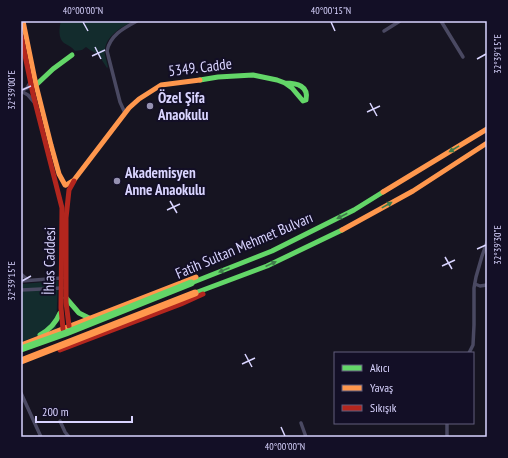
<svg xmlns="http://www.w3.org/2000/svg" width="508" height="458" viewBox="0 0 508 458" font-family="'PT Sans Narrow',sans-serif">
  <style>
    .green { fill: #132c2d }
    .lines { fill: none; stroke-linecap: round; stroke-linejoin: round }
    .street { stroke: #4a4962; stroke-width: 3.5 }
    .fast { stroke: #63d668; stroke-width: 5 }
    .slow { stroke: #ff974d; stroke-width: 5 }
    .jam { stroke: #b3261e; stroke-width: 5 }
    .fast-bridge { stroke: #63d668; stroke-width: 7 }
    .slow-bridge { stroke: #ff974d; stroke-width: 7 }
    .oneway { fill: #3f7c4a }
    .ticks { fill: none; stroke: #d9d4ff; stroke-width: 1.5 }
    .poi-dot { fill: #9591b1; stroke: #130f26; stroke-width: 1.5 }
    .labels { text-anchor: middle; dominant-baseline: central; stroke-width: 4; stroke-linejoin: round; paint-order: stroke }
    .street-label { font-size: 15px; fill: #d9d4ff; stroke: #130f26 }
    .poi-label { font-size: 15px; font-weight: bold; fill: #d9d4ff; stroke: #130f26; text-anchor: start }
    .neatline { fill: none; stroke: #d9d4ff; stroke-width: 1.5 }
    .ticks-label { font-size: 10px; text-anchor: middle; fill: #d9d4ff }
  </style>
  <rect width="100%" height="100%" fill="#161421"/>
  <g class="green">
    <path d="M61,21H133C120,28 103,37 105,55C106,59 107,63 108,67L107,68L98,54L90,50L86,47L82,50L75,51C72,47 69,46 64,43C58,38 59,28 61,21Z"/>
    <polygon points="58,281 56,329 21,342 21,284"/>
  </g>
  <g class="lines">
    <g class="street">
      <polyline points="441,21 463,57"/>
      <polyline points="384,31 400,21"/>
      <polyline points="21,91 28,95 34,102"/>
      <polyline points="21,91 27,88 30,83"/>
      <path d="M125,113L120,102L107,51C110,35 124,28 137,21"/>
      <polyline points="21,274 28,280"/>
      <polyline points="21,281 62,278"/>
      <polyline points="475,284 480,286 487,285"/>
      <polyline points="21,290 62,288"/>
      <polyline points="469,353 473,345 474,325 474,288 476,277 482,256 487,242"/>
      <polyline points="21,393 41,437"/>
      <polyline points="60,421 65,432 69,437"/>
      <polyline points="301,423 306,437"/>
      <polyline points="447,437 447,423"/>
    </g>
    <g class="fast">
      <path d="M200,80L218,77L253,75L277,80L285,83L292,88L303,101L306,100C309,86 297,83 285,83"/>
      <polyline points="36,85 53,69 72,55"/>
      <polyline points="191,283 272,251 354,210 383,192"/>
      <polyline points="195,293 267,266 342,230"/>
      <polyline points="66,298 79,313 89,318"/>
      <path d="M40,335C49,330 56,323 60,313"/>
    </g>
    <g class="slow">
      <polyline points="23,21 36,85 51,145 59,174 65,185"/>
      <polyline points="66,185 74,180 129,108 139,99 161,85 200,80"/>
      <polyline points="383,192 487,129"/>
      <polyline points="342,230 413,191 487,143"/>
      <polyline points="21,345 196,277"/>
    </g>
    <g class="jam">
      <polyline points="21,36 33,94 62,208 61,308 63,329"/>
      <polyline points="69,326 66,302 66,218 69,190 74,181"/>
      <polyline points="60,350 181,304 203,294"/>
    </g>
    <polyline class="fast-bridge" points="21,349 66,333 191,283"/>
    <polyline class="slow-bridge" points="21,361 195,293"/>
  </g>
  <defs><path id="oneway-solid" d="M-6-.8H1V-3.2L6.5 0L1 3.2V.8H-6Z"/></defs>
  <g class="oneway">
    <use href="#oneway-solid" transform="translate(454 149) rotate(149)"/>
    <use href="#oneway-solid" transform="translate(387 205) rotate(-29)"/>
    <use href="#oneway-solid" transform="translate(342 216) rotate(153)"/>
    <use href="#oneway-solid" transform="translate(271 264) rotate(-24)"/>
    <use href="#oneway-solid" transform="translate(224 270) rotate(158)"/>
  </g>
  <path class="ticks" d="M83,22L88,31M331,22L335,31M95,47L101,59M92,56L105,50M477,59L486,54M22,90L31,86M370,103L377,116M367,112L380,106M170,201L177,213M167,210L180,204M477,249L486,245M445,257L452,269M442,266L455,260M22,281L31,276M245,354L252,367M242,364L255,358M281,427L285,436"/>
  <g class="poi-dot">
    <circle cx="150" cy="106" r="4"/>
    <circle cx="117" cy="181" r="4"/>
  </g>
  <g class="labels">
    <g class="street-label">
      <text transform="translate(200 67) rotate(-7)">5349. Cadde</text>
      <text transform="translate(244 245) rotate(-23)">Fatih Sultan Mehmet Bulvarı</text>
      <text transform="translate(49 261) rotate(-89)">İhlas Caddesi</text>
    </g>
    <g class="poi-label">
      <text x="158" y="97">Özel Şifa<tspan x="158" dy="17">Anaokulu</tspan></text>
      <text x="125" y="172">Akademisyen<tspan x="125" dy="17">Anne Anaokulu</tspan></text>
    </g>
  </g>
  <rect width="508" height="458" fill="none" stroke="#130f26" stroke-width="44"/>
  <rect x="334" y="352" width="140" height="72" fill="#130f26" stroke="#625e7d"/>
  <rect x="342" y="365" width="20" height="6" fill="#63d668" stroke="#625e7d"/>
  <text x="370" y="372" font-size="12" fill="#d9d4ff">Akıcı</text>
  <rect x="342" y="385" width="20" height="6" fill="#ff974d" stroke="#625e7d"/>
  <text x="370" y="392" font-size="12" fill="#d9d4ff">Yavaş</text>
  <rect x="342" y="405" width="20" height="6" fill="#b3261e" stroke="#625e7d"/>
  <text x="370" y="412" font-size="12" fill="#d9d4ff">Sıkışık</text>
  <path d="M36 416v6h96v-6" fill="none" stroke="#d9d4ff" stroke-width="2"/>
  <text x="42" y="416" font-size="12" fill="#d9d4ff" stroke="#130f26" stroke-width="3" paint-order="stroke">200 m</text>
  <rect x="22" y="22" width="464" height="414" class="neatline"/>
  <g class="ticks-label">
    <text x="83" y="14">40°00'00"N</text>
    <text x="331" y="14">40°00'15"N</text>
    <text transform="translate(497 54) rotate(-90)" y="4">32°39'15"E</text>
    <text transform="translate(11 90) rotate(-90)" y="4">32°39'00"E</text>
    <text transform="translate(497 245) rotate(-90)" y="4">32°39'30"E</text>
    <text transform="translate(11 281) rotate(-90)" y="4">32°39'15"E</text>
    <text x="285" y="450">40°00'00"N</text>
  </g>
</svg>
